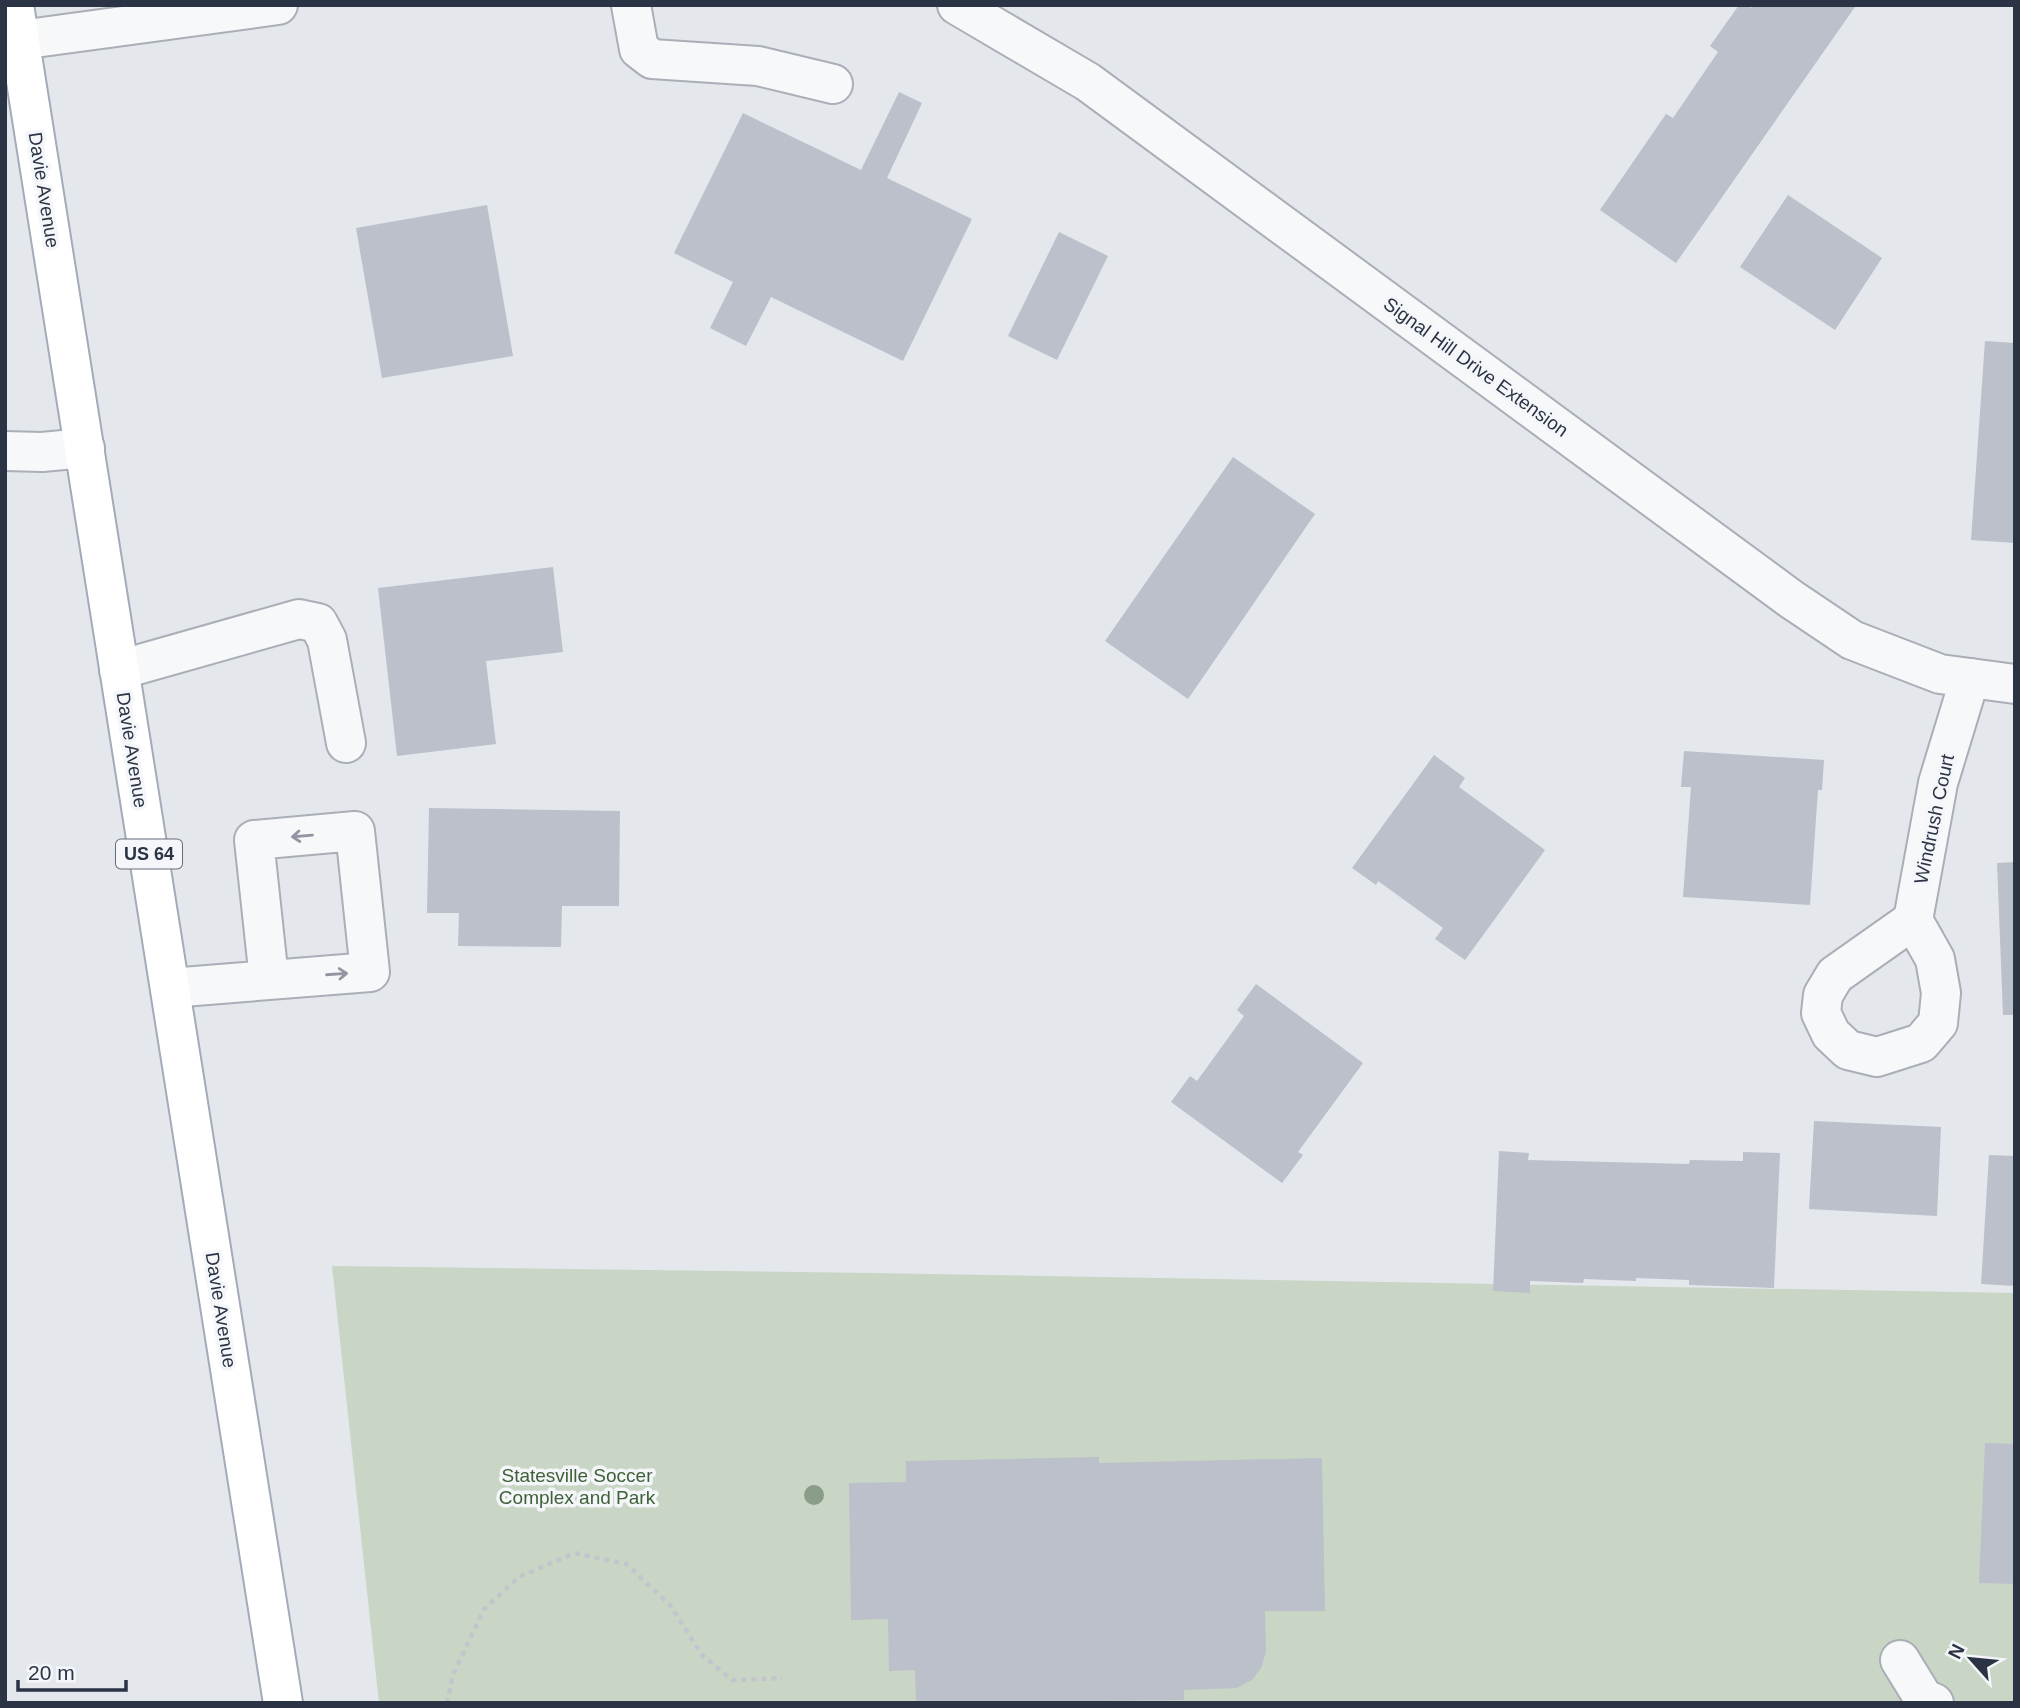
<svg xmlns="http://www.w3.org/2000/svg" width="2020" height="1708" viewBox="0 0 2020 1708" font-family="Arial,sans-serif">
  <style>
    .green { fill: #c9d6c5 }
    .building { fill: #bbc0ca }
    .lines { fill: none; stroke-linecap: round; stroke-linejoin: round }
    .minor-casing { stroke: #a9aeb7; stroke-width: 42 }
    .major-casing { stroke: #a3abb8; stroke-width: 42 }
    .path { stroke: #c2c5cb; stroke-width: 4.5; stroke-dasharray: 5 5; stroke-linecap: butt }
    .minor { stroke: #f7f8fa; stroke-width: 38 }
    .major { stroke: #fff; stroke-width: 38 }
    .tree { fill: #899d89 }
    .oneway { stroke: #9196a0 }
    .labels { text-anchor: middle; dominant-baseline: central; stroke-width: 7; stroke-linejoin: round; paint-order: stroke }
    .shield { fill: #f4f6f9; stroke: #676e7b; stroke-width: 2 }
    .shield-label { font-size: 18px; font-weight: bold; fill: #2b3445 }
    .street-label { font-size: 19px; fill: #2b3445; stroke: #f4f6f9 }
    .park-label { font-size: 19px; fill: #3f6138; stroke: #f4f6f9 }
  </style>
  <rect width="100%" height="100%" fill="#e4e7ec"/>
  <polygon class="green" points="332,1266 870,1273 2015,1293 2015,1703 379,1703"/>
  <g class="building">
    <polygon points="1739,5 1746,5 1751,8 1753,5 1852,5 1855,7 1676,263 1600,210 1666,114 1673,118 1718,52 1710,46"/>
    <polygon points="899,92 922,103 887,178 972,219 903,361 771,297 746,346 710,328 733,282 674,253 743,113 861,170"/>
    <polygon points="1788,195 1882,258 1835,330 1740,267"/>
    <polygon points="487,205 513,356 382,378 356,228"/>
    <polygon points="1059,232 1108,256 1057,360 1008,336"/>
    <polygon points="1985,341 2015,343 2015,543 1971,540"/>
    <polygon points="1233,457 1315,514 1188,699 1105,641"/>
    <polygon points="553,567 563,652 486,661 496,744 397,756 378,588"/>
    <polygon points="1684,751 1824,760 1822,790 1818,790 1810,905 1683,897 1691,787 1681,787"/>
    <polygon points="1434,755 1465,778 1459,787 1545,850 1465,960 1435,939 1443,928 1378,881 1376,885 1352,868"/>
    <polygon points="429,808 620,811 619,906 562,906 561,947 458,946 459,913 427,913"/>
    <polygon points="2015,862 2015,1015 2003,1015 1997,863"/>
    <polygon points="1256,984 1363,1063 1298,1152 1303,1155 1282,1183 1171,1102 1190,1076 1197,1081 1244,1016 1237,1010"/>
    <polygon points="1814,1121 1941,1127 1937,1216 1809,1209"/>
    <polygon points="1499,1151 1529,1153 1528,1160 1689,1164 1690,1160 1743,1161 1743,1152 1780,1153 1774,1288 1689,1285 1689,1280 1636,1278 1636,1281 1584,1279 1583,1283 1530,1281 1530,1293 1493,1291"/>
    <polygon points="1989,1155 2015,1156 2015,1286 1981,1284"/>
    <polygon points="1985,1443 2015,1444 2015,1584 1979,1583"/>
    <polygon points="1099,1457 1099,1463 1322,1458 1325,1611 1265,1611 1266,1652 1261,1668 1252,1680 1237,1688 1184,1690 1184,1700 916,1703 915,1670 889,1671 888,1619 851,1620 849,1483 906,1482 906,1461"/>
  </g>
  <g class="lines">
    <defs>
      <g id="minor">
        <polyline points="631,5 639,49 652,59 758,66 833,84"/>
        <polyline points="957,5 1088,82 1791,599 1852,640 1940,674 2015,684"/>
        <polyline points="20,40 278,5"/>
        <polyline points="5,451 42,452 85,448"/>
        <polyline points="119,670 299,619 318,623 327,640 346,743"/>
        <polygon points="1913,920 1935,959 1941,993 1938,1023 1921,1043 1877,1057 1848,1050 1831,1034 1821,1013 1823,995 1835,975"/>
        <polyline points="1913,920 1938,783 1970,678"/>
        <polyline points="170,988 370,972 355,831 254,840 269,979"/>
        <polyline points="1900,1660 1924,1699 1934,1703"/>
      </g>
      <polyline id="major" points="14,5 283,1703"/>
    </defs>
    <use href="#minor" class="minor-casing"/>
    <use href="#major" class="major-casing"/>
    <polyline class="path" points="447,1703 453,1675 484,1609 519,1577 574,1553 626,1564 670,1605 702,1655 732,1680 782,1678"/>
    <use href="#minor" class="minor"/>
    <use href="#major" class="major"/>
  </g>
  <circle class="tree" cx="814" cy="1495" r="10"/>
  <defs><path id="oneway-shaft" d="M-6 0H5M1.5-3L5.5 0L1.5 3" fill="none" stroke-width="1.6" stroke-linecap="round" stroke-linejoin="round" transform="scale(1.75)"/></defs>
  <g class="oneway">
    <use href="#oneway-shaft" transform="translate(302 836) rotate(175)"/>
    <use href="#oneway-shaft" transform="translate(337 974) rotate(-4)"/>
  </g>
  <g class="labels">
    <rect class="shield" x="116" y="839.5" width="66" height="29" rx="5"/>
    <g class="shield-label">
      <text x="149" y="854">US 64</text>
    </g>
    <g class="street-label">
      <text transform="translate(44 190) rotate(81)">Davie Avenue</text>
      <text transform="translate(1476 367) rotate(36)">Signal Hill Drive Extension</text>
      <text transform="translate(132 750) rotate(81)">Davie Avenue</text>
      <text transform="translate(1934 819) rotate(-78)">Windrush Court</text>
      <text transform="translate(221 1310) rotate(81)">Davie Avenue</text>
    </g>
    <g class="park-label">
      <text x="577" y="1475">Statesville Soccer<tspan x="577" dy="22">Complex and Park</tspan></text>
    </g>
  </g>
  <rect width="2020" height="1708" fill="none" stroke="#2b3445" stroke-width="14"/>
  <g transform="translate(1971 1659) rotate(297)" stroke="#f4f6f9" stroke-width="5" paint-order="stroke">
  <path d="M0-5L12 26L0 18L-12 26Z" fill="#2b3445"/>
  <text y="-10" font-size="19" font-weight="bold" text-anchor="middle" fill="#2b3445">N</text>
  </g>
  <path d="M18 1680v10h108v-10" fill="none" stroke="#2b3445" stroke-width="3.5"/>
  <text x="28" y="1680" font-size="21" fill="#2b3445" stroke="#f4f6f9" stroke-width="5" paint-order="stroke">20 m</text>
</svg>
